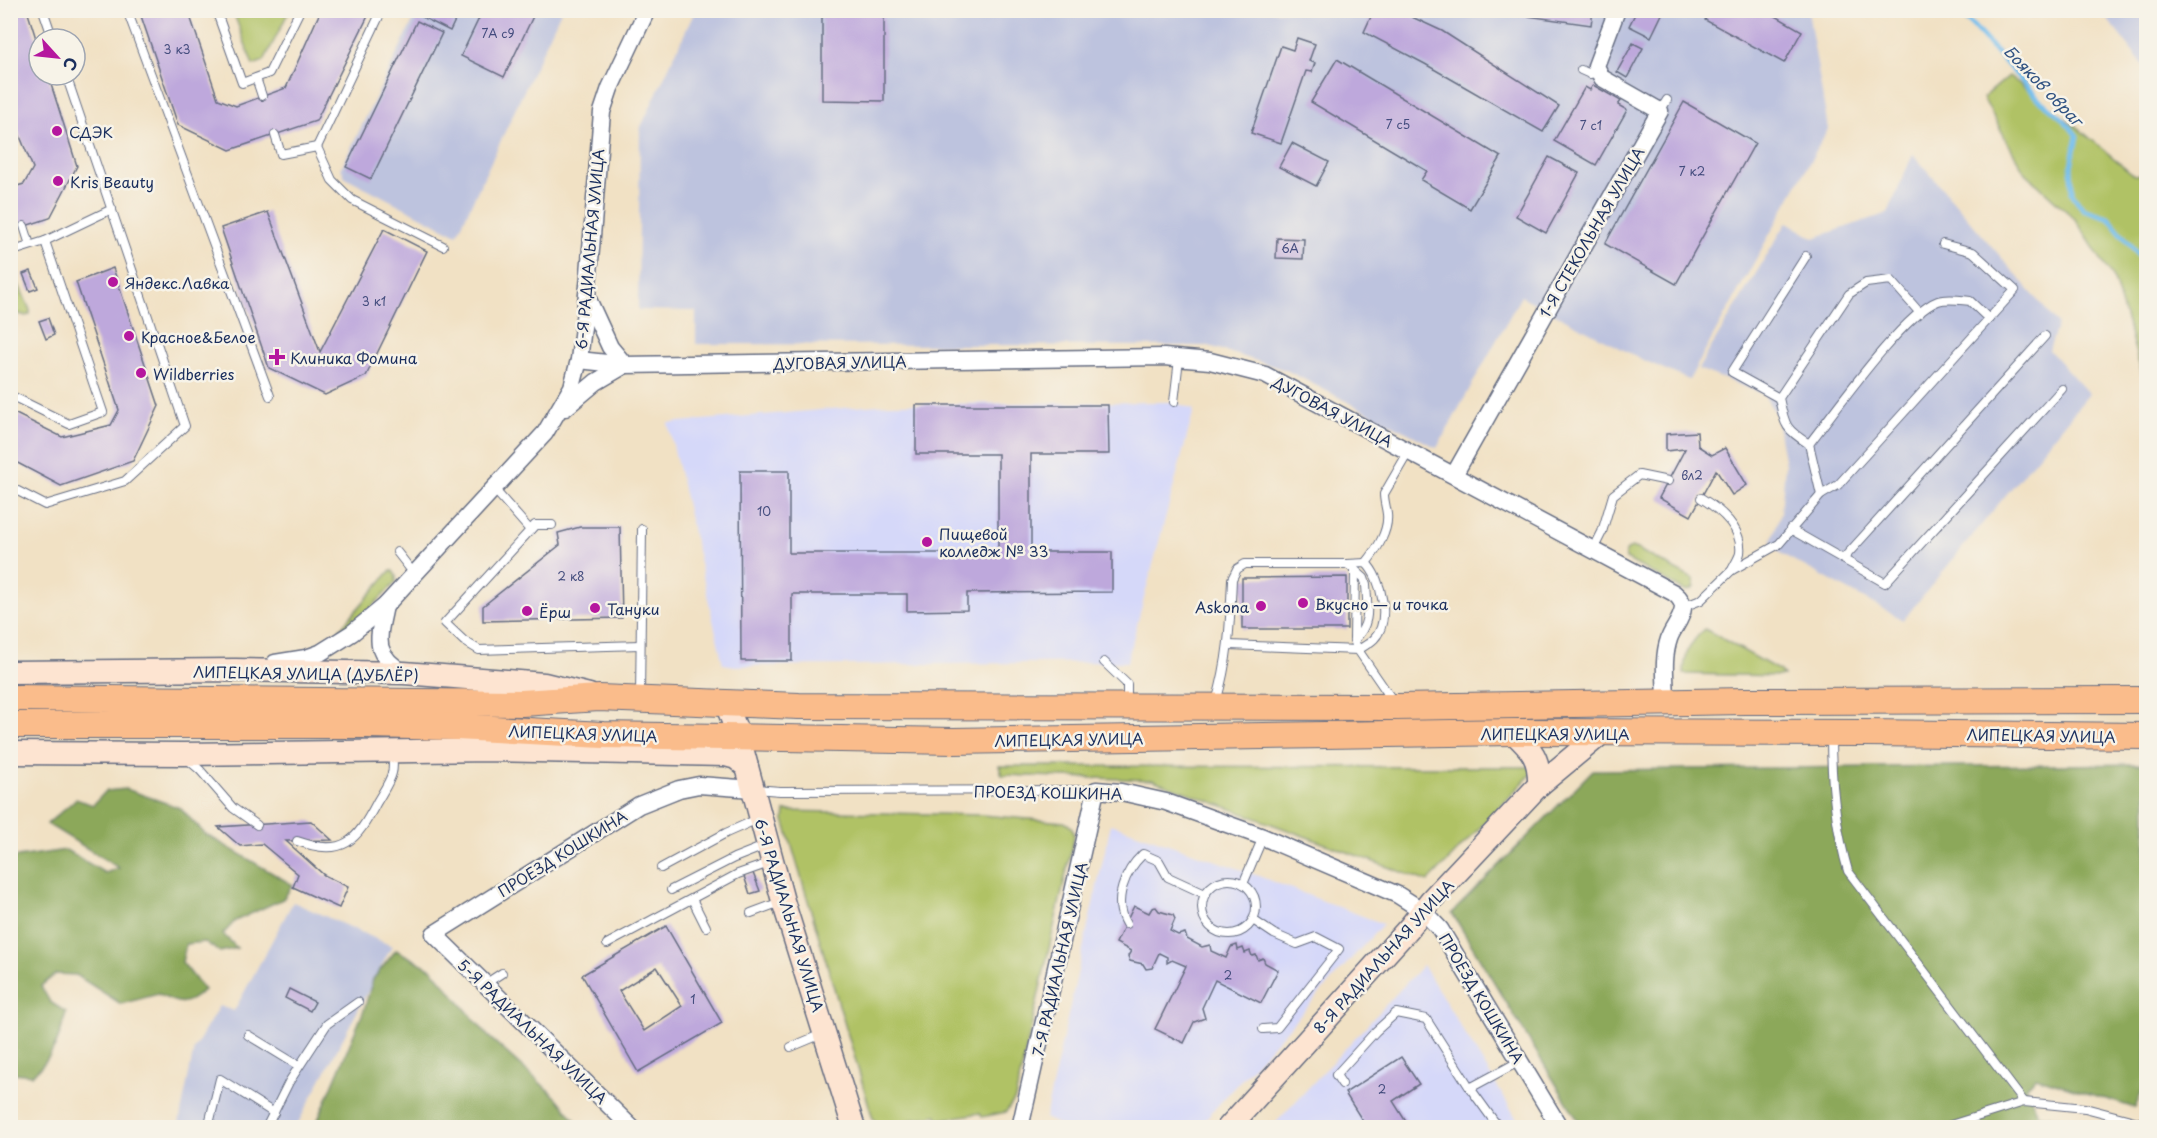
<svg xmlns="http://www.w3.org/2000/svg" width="2157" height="1138" viewBox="0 0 2157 1138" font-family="'Playpen Sans',sans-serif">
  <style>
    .built { fill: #d5d8f9 }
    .industrial { fill: #bdc3de }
    .green { fill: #b0c265; stroke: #667862; stroke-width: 1.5 }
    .forest { fill: #8ca85a; stroke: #546c5c; stroke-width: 1.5 }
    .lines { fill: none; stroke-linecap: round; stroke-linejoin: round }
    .stream { stroke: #74bfee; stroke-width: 5 }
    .building { fill: #bea8dc; fill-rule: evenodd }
    .lane-casing { stroke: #666d82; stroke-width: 10 }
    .street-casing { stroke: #666d82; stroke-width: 19 }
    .secondary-casing { stroke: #666d82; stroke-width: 25 }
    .primary-casing { stroke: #666d82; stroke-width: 28 }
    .lane { stroke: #fff; stroke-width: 8 }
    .street { stroke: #fff; stroke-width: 16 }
    .secondary { stroke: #fde4d1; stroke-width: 22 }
    .primary { stroke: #fabc8b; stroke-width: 26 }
    .poi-dot { fill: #b5179e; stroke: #f7f3e8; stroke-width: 2 }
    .labels { text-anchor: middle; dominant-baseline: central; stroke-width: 5; stroke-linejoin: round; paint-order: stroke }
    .number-label { font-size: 12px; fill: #444d7e }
    .poi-label { font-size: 15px; fill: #1b2f5e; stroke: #f7f3e8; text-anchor: start }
    .street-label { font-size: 15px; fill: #1b2f5e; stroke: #f7f3e8 }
    .water-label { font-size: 16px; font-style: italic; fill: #315382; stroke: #f7f3e8 }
  </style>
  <rect width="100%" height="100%" fill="#f7f3e8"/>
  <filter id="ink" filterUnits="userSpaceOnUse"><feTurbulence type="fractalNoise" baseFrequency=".0167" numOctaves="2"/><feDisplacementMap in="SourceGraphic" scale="12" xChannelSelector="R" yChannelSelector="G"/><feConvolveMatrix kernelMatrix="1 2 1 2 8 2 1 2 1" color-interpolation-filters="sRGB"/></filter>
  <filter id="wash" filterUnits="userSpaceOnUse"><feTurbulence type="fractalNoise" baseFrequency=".008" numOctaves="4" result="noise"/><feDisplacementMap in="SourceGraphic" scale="24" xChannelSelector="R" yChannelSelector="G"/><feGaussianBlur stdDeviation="1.35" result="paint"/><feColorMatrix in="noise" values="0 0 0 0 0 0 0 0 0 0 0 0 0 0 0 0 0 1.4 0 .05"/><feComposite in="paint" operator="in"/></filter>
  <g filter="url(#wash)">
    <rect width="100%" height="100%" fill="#f1e1c4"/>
    <g class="built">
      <polygon points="1174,402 1194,410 1127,662 735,666 723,664 668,423 890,404"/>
      <polygon points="1111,824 1248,872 1383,924 1198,1127 1064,1127 1045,1118"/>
      <polygon points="1423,965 1522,1127 1271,1128"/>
    </g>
    <g class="industrial">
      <polygon points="418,11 561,11 457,235 345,177 341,168"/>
      <polygon points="695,11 1808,11 1828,129 1689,380 1641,359 1521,296 1437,448 1286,370 1209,346 696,344 696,311 638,310 640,129"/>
      <polygon points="2110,11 2146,11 2146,69 2108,20"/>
      <polygon points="1913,154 2058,324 2049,350 2089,394 1903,620 1780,553 1771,541 1781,513 1785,465 1776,414 1763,394 1698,369 1787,222 1814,238 1888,213"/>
      <polygon points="293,902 392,946 296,1127 178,1128 194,1049 219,1006 234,1011"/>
    </g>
    <g class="green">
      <polygon points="233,11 289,11 264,61 253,65"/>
      <polygon points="2009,76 2078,128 2134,175 2146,174 2146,387 2114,280 2076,220 2025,173 1983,98"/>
      <polygon points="11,280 18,283 30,310 30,314 26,316 20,314 11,315"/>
      <polygon points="1632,548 1637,549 1693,579 1694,587 1691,590 1685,591 1626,559 1625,554 1627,550"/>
      <polygon points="390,571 393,571 396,576 396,582 360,619 341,632 340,629"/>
      <path d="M1705,629L1780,671L1783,676L1684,674C1684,654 1690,642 1705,629Z"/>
      <polygon points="999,766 1538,767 1428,882 1153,780 1002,775"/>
      <path d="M785,811L982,815L1064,822C1072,826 1074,829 1074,838L1015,1099L1006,1112L982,1117L980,1113L938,1120L937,1115L910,1120L911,1127H883L873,1119L784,820Z"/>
    </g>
    <g class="forest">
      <polygon points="2146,764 2146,1081 2135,1108 2036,1077 2026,1087 2038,1114 2105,1127 1582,1127 1452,913 1593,770"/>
      <path d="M126,789L180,808L205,834L293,885L283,899L235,921L223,934L237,948L220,952L205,942L186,944L182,962L204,990C185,1007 179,1005 158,994L121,1004L76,975L56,974L41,986L50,1002L66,1012C60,1038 53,1058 32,1075L14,1073L10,1070L11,858L66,850L105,873L119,868L47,824L76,799L93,805L106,791Z"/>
      <polygon points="396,950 432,969 488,1036 557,1098 581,1127 315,1127 364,1010 373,979"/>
    </g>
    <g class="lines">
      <path class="stream" d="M1956,10L1973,26L2039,100C2054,110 2067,121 2077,136L2071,166L2072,193L2083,209L2108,217L2146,264"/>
    </g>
    <g id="blocks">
      <g class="building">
        <polygon points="21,10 27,10 39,48 39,75 48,75 77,166 50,218 10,231 10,188 24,184 33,168 10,112 10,15"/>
        <polygon points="139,10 188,10 218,99 236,106 286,88 321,10 371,10 316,121 230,150 178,125"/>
        <polygon points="423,10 460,10 450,31 420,16"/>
        <polygon points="483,10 536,10 504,77 461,56"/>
        <polygon points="822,10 884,10 884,101 822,100"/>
        <polygon points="1374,10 1397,10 1442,31 1559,106 1543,132 1425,64 1364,32"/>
        <polygon points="1485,10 1593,10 1591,25"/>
        <polygon points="1637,10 1664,10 1651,37 1629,26"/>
        <polygon points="1710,10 1765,10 1802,31 1784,63 1705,20"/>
        <polygon points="2136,10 2146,10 2146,26"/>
        <polygon points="417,21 442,33 371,179 346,167"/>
        <polygon points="1297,38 1315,44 1309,61 1315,63 1312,72 1306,71 1281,143 1251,133 1281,46 1293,50"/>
        <polygon points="1633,43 1643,48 1627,78 1617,72"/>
        <polygon points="1337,59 1501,157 1470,209 1421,180 1427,171 1311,102"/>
        <polygon points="1593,85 1621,101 1618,105 1627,110 1596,165 1554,141 1585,87 1590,90"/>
        <polygon points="1684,102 1755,143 1676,284 1605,244"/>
        <polygon points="1292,143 1329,162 1316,186 1279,167"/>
        <polygon points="1549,157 1579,173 1546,233 1516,216"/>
        <polygon points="268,212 320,352 384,229 427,251 366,376 325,395 269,368 221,228"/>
        <polygon points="1277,238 1304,239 1303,259 1276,258"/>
        <polygon points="113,268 159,406 133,461 61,486 10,459 10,411 62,437 111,425 119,410 76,282"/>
        <polygon points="31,271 38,288 30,291 23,274"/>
        <polygon points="48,318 54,335 46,339 39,321"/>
        <polygon points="916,405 1108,405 1109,454 1031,454 1031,552 1112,552 1112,592 967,593 967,610 907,611 907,594 792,594 792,661 741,661 740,471 789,471 789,553 998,553 998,454 916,454"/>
        <polygon points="1697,432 1698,446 1712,455 1725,448 1747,485 1732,495 1716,470 1691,516 1659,498 1685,449 1666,451 1666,434"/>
        <polygon points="580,527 620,527 622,618 483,621 483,606 560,545 558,533"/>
        <polygon points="1347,577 1347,629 1242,629 1242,578"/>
        <polygon points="311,821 332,840 286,841 324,875 348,887 339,908 293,887 298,874 262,844 240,846 218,827"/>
        <polygon points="753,873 760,891 750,894 744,876"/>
        <polygon points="1134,906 1149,913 1152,908 1156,907 1159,911 1173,915 1175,919 1170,931 1178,935 1185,933 1187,939 1202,947 1210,945 1211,951 1226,958 1231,947 1237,945 1238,950 1243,948 1245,953 1250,951 1252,956 1256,955 1258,960 1263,958 1265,963 1278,970 1261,1003 1215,980 1202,1008 1205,1018 1194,1022 1184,1043 1155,1029 1186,966 1172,960 1167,963 1167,957 1159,953 1152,968 1146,969 1143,964 1130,961 1128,956 1131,951 1116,943"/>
        <path d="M666,926L722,1023L638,1072L582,975ZM657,967L682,1006L644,1031L619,991Z"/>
        <polygon points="289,989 315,1002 310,1011 285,998"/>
        <polygon points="1401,1057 1419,1084 1393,1101 1410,1128 1367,1128 1345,1093"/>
      </g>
    </g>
  </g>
  <g filter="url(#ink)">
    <use href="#blocks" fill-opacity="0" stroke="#666d82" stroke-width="1.5"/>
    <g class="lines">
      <defs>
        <g id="lane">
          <polyline points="43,10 53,39"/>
          <polyline points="127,10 270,396"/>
          <polyline points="216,10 242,83 269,73 300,10"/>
          <polyline points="382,10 317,147 332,180 352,200 443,246"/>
          <polyline points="1581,70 1590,74 1599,72"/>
          <polyline points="256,78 262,96"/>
          <polyline points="1660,111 1667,100"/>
          <polyline points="275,135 281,154 317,147"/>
          <polyline points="10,187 11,188"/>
          <polyline points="24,226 30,245"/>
          <polyline points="10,252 45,241 112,209"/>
          <polyline points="10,395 69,424 103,412 45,241"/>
          <polyline points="1779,398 1732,372 1806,256"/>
          <polyline points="1174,402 1179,359"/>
          <path d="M1809,444C1835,411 1903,314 1938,301C1947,298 1960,300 1970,301L1989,319"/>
          <polyline points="10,487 45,505 125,481 185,426 66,75"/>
          <polyline points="494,489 530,530"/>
          <path d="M1821,495L1809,444C1785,429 1785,426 1779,398L1849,294L1866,283L1891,280L1920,313"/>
          <path d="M1701,498C1719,509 1743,528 1740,553C1739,558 1734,565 1732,570"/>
          <polyline points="552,525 535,525 445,623 464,641 479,650 640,645"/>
          <polyline points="1790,529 1885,583 2062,389"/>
          <polyline points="1593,550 1602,532 1613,495 1639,475 1668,481"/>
          <polyline points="397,552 415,575"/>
          <polyline points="1843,559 2045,336"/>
          <path d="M1366,563C1376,551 1389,531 1387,514C1386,506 1384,501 1384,494L1409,451"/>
          <polyline points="1683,607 1701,600 1732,570 1779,544 1821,495 1838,485 2015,290 1973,252 1943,244"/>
          <path d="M1354,640C1372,624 1367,606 1366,584L1364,578L1355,570"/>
          <path d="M1229,645L1358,650C1363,647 1370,643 1374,639C1391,622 1382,578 1366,563L1347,564"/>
          <polyline points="1104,662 1127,684 1127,703"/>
          <polyline points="640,696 642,529"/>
          <path d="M1216,702C1229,659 1230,623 1232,579L1237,569L1245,564H1347L1355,570L1354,640L1358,650L1393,701"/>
          <path d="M1831,735C1831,781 1835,826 1848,871L2024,1102"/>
          <polyline points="187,759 200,770 233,808 257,825"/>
          <polyline points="755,789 780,791 1096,790"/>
          <path d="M297,841C344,857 356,842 377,802C382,793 390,782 392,773C394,767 392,760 393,754"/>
          <polyline points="661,868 726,833 760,818"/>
          <circle cx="1229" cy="907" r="27"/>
          <polyline points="1243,884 1263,837"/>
          <polyline points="671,890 734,858 767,845"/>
          <polyline points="692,899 706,927"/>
          <polyline points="751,913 783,901"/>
          <polyline points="1253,920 1274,934 1297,944 1316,937 1339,949 1277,1028 1263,1029"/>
          <path d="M1126,924C1112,901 1125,871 1143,854L1159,861L1168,877L1205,894"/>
          <polyline points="607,944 738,874 772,862"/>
          <polyline points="485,984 502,973"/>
          <polyline points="248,1035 299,1066"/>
          <polyline points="791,1047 822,1034"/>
          <polyline points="1342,1084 1336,1075 1376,1031 1396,1013 1426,1019 1470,1088 1499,1128"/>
          <polyline points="1470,1088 1520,1061"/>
          <polyline points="208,1128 220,1079 274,1113"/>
          <polyline points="266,1128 289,1082 327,1024 358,1002"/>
          <polyline points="1941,1128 2024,1102 2085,1108 2146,1124"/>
        </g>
        <g id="street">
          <polyline points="587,297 610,347 625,365"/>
          <path d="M579,360L625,365L1164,357L1210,361L1265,375L1674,593C1679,597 1683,601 1683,608C1682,620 1672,629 1669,639C1662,659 1666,682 1666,702"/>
          <polyline points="565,408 596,382 625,365"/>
          <polyline points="1454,475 1660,111 1602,78 1596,66 1617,10"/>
          <path d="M385,606C378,639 372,654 404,673"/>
          <polyline points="275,663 306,658 320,653 352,633 385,606 545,433 572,387 579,360 588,286 602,112 610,88 647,10"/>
          <polyline points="632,1128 434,934 639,805 679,789 699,785 753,789"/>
          <polyline points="1020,1128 1096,790 1121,792 1166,802 1263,837 1398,895 1423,911 1440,929 1560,1128"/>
        </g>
        <g id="secondary">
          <polyline points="10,672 235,670 404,673 544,684 589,695"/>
          <polyline points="726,703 739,737 783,901 854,1128"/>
          <path d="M1513,732C1532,750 1540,758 1539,785"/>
          <polyline points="10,753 183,754 492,750 725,755 736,758 747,767"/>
          <polyline points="1228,1128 1409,928 1431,900 1539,785 1603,732"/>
        </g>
        <g id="primary">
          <polyline points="10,698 522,703 599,698 799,706 1397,707 1745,701 2146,700"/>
          <polyline points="10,725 365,725 457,727 603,735 954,741 1513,732 1865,733 2146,736"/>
        </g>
      </defs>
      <use href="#lane" class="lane-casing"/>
      <use href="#street" class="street-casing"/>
      <use href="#secondary" class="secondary-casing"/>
      <use href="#primary" class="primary-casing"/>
      <use href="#lane" class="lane"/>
      <use href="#street" class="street"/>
      <use href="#secondary" class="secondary"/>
      <use href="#primary" class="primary"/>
    </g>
  </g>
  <g class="poi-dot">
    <circle cx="57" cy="131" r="6"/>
    <circle cx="58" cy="181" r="6"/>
    <circle cx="113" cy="282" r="6"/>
    <circle cx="129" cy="336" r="6"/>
    <path d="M274 348h6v6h6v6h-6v6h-6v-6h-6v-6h6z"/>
    <circle cx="141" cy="373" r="6"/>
    <circle cx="927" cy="542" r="6"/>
    <circle cx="1303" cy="603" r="6"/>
    <circle cx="1261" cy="606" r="6"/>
    <circle cx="595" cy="608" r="6"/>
    <circle cx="527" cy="611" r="6"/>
  </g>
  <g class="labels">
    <g class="number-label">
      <text x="498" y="33">7А с9</text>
      <text x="177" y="49">3 к3</text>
      <text x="1398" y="124">7 с5</text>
      <text x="1591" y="125">7 с1</text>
      <text x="1692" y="171">7 к2</text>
      <text x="1290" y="248">6А</text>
      <text x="374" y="301">3 к1</text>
      <text x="1692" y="475">вл2</text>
      <text x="764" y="511">10</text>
      <text x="571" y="576">2 к8</text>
      <text x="1228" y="975">2</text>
      <text x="693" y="999">1</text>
      <text x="1382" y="1089">2</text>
    </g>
    <g class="poi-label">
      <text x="69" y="131">СДЭК</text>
      <text x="70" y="181">Kris Beauty</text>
      <text x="125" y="282">Яндекс.Лавка</text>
      <text x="141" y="336">Красное&amp;Белое</text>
      <text x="290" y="357">Клиника Фомина</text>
      <text x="153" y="373">Wildberries</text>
      <text x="939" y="533">Пищевой<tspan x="939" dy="17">колледж № 33</tspan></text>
      <text x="1315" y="603">Вкусно — и точка</text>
      <text x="1249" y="606" text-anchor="end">Askona</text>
      <text x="607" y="608">Тануки</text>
      <text x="539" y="611">Ёрш</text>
    </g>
    <g class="street-label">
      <text transform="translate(1591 232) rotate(-60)">1-Я СТЕКОЛЬНАЯ УЛИЦА</text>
      <text transform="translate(589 249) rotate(-85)">6-Я РАДИАЛЬНАЯ УЛИЦА</text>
      <text transform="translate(840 362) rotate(-1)">ДУГОВАЯ УЛИЦА</text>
      <text transform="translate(1333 411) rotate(28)">ДУГОВАЯ УЛИЦА</text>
      <text transform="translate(306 673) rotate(1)">ЛИПЕЦКАЯ УЛИЦА (ДУБЛЁР)</text>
      <text transform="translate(583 733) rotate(2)">ЛИПЕЦКАЯ УЛИЦА</text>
      <text x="1555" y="733">ЛИПЕЦКАЯ УЛИЦА</text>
      <text transform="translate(2041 735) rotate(1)">ЛИПЕЦКАЯ УЛИЦА</text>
      <text transform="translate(1069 739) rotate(-1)">ЛИПЕЦКАЯ УЛИЦА</text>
      <text transform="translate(1048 792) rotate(1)">ПРОЕЗД КОШКИНА</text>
      <text transform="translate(562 853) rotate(-32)">ПРОЕЗД КОШКИНА</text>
      <text transform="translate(790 915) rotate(73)">6-Я РАДИАЛЬНАЯ УЛИЦА</text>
      <text transform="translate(1383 956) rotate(-48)">8-Я РАДИАЛЬНАЯ УЛИЦА</text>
      <text transform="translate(1059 959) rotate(-77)">7-Я РАДИАЛЬНАЯ УЛИЦА</text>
      <text transform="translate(1482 998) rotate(59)">ПРОЕЗД КОШКИНА</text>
      <text transform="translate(533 1031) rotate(44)">5-Я РАДИАЛЬНАЯ УЛИЦА</text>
    </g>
    <g class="water-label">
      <text transform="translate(2044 85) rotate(46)">Бояков овраг</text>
    </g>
  </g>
  <rect width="2157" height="1138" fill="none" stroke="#f7f3e8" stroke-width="36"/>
  <g transform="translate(57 57) rotate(117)"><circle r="28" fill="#f7f3e8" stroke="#9fa5b1" stroke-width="1.5"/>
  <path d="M0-4.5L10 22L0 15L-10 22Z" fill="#b5179e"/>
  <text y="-9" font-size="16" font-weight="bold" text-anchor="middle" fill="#1b2f5e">С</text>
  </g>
</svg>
